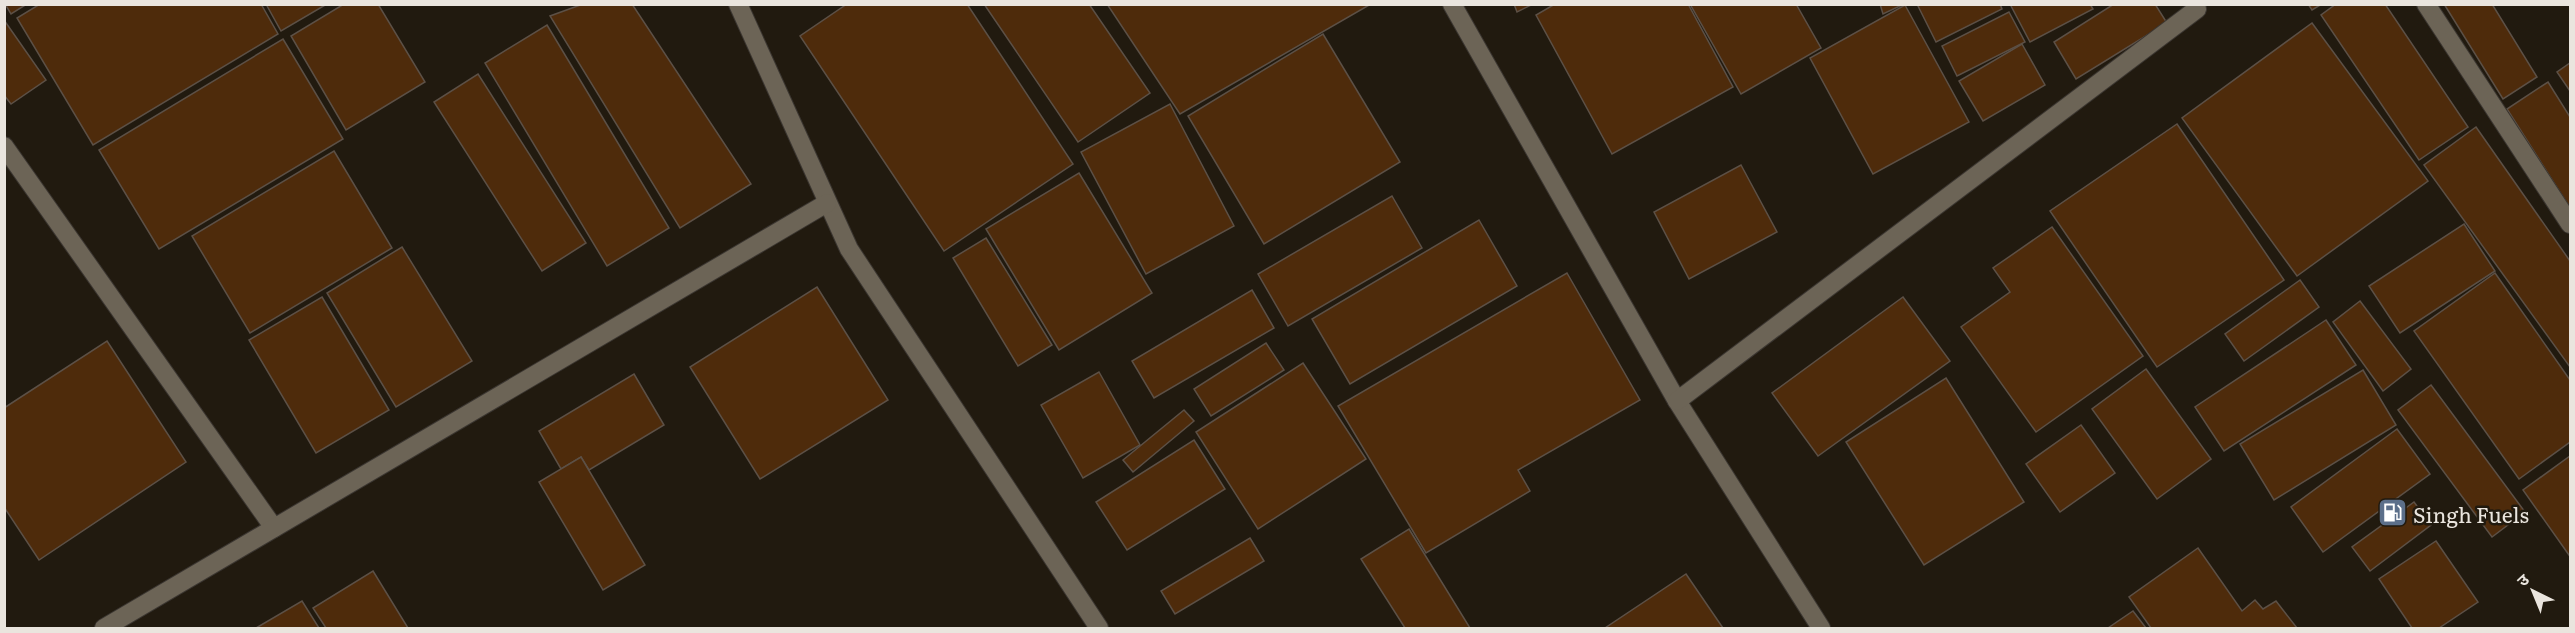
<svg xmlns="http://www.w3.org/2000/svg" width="2575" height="633" viewBox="0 0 2575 633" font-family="Literata,'Noto Sans Devanagari',serif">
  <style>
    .building { fill: #4e2b0b; stroke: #5c5046; stroke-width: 1.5 }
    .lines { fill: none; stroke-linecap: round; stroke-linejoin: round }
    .street-casing { stroke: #3b3631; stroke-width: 20 }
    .street { stroke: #6c6456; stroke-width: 18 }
    .labels { text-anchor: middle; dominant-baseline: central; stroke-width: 5; stroke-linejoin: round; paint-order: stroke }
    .poi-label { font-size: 21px; fill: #eae5de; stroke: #211a0f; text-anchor: start }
  </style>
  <rect width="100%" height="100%" fill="#211a0f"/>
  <g class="building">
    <polygon points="5,4 27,4 11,14"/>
    <polygon points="40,4 261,4 278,34 93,145 17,18"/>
    <polygon points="266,4 327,4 281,31"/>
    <polygon points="344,4 378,4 425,82 346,130 291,36"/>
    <polygon points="583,4 632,4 751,184 680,228 550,16"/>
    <polygon points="847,4 967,4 1073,164 944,251 800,36"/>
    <polygon points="984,4 1089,4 1150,93 1078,142"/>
    <polygon points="1107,4 1371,4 1180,114"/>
    <polygon points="1514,4 1533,4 1517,12"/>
    <polygon points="1555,4 1688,4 1733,87 1612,154 1536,15"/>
    <polygon points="1690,4 1796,4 1821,48 1741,94"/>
    <polygon points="1880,4 1904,4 1883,14"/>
    <polygon points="1917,4 2000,4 2002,9 1936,42"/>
    <polygon points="2010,4 2090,4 2093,9 2030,42"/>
    <polygon points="2114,4 2155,4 2167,23 2076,79 2054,42"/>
    <polygon points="2308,4 2322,4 2312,10"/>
    <polygon points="2336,4 2385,4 2468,127 2419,160 2321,15"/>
    <polygon points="2444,4 2492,4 2537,77 2503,99"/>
    <polygon points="1905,5 1969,122 1873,174 1810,58"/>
    <polygon points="2009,12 2025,42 1957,76 1942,46"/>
    <polygon points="4,20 46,80 11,104 4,95"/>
    <polygon points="2312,23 2428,181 2297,276 2182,118"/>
    <polygon points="547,25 669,228 607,266 485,63"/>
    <polygon points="1323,34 1400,162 1264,244 1188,116"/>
    <polygon points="283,39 343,139 159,249 99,150"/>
    <polygon points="2022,44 2045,85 1983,121 1959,81"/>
    <polygon points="2570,63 2570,91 2557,72"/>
    <polygon points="478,74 586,243 542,271 434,102"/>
    <polygon points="2548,82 2570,117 2570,208 2507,109"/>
    <polygon points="1170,104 1234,226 1146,274 1081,152"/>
    <polygon points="2177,124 2284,280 2157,367 2050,211"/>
    <polygon points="2476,127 2570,261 2570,367 2424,165"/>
    <polygon points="334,151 392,248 250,333 192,236"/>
    <polygon points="1741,165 1777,232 1689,279 1654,212"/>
    <polygon points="1079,173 1152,293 1059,350 986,229"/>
    <polygon points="1392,196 1422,248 1288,326 1258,274"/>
    <polygon points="1479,220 1517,286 1350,384 1312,319"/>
    <polygon points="2464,224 2495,271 2400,333 2369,286"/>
    <polygon points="2052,227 2143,356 2036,432 1961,327 2010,292 1993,268"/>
    <polygon points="986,238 1052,345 1018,366 953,258"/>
    <polygon points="402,247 472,361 396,407 327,293"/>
    <polygon points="1567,273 1640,400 1518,470 1530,491 1426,553 1338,406"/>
    <polygon points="2495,273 2570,380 2570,442 2519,479 2414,331"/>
    <polygon points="2300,280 2319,307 2244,361 2225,334"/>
    <polygon points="817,287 888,400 760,479 690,367"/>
    <polygon points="1252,290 1274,328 1154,398 1132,361"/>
    <polygon points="322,297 389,410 316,453 249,340"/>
    <polygon points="1903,297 1950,361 1818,456 1772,393"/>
    <polygon points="2360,301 2411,369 2383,391 2333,322"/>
    <polygon points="2326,320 2356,365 2224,451 2195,407"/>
    <polygon points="107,341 186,462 39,560 4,507 4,408"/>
    <polygon points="1266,343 1284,370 1211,416 1194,389"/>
    <polygon points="1303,363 1366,459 1258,529 1196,432"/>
    <polygon points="2146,369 2211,459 2157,499 2092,409"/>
    <polygon points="2363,370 2396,425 2274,500 2240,444"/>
    <polygon points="1099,372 1140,445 1083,478 1041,405"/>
    <polygon points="634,374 664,425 589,470 581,457 561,469 539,431"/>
    <polygon points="1946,378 2024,502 1924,565 1846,442"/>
    <polygon points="2431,385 2525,512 2492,537 2398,410"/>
    <polygon points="1184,410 1194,421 1133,472 1123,460"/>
    <polygon points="2081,425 2115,473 2060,512 2026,464"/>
    <polygon points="2397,429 2430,474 2323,552 2291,507"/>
    <polygon points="1194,440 1225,489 1127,550 1096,502"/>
    <polygon points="2570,456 2570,554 2569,555 2523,490"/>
    <polygon points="581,457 645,565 603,590 539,482"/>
    <polygon points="2414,502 2431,525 2370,571 2352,547"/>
    <polygon points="1409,529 1470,628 1405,628 1361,559"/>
    <polygon points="1250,538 1264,561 1175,614 1161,591"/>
    <polygon points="2436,541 2478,602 2439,628 2412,628 2379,579"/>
    <polygon points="2198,548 2242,611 2255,600 2263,609 2276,601 2297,628 2151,628 2129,597"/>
    <polygon points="373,571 408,628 326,628 313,608"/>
    <polygon points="1686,574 1723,628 1605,628"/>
    <polygon points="302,601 319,628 256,628"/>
    <polygon points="2133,611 2146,628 2108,628"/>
  </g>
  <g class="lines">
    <defs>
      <g id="street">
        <polyline points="738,4 849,249 1099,628"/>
        <polyline points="1452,4 1677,401 1821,628"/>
        <polyline points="2426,4 2570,224"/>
        <polyline points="4,146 274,528"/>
        <polyline points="1677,401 2197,9"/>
        <polyline points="104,628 827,203"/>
      </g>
    </defs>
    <use href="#street" class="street-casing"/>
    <use href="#street" class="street"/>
  </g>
  <defs>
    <symbol id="fuel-square" viewBox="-11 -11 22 22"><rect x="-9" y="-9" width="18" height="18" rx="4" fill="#5c6f8a" stroke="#211a0f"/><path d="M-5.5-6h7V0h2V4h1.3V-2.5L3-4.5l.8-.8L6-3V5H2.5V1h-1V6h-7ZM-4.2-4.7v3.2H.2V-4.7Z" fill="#fff"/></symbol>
  </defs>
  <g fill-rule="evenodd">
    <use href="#fuel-square" x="2376" y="496" width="33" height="33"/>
  </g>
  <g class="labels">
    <g class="poi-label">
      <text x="2413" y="513">Singh Fuels</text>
    </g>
  </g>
  <rect width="2575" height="633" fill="none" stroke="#eae5de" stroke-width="12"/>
  <g transform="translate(2533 591) rotate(317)" stroke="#211a0f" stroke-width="4.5" paint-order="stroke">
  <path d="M0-4.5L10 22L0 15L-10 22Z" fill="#eae5de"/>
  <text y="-9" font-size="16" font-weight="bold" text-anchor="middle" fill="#eae5de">उ</text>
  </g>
</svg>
